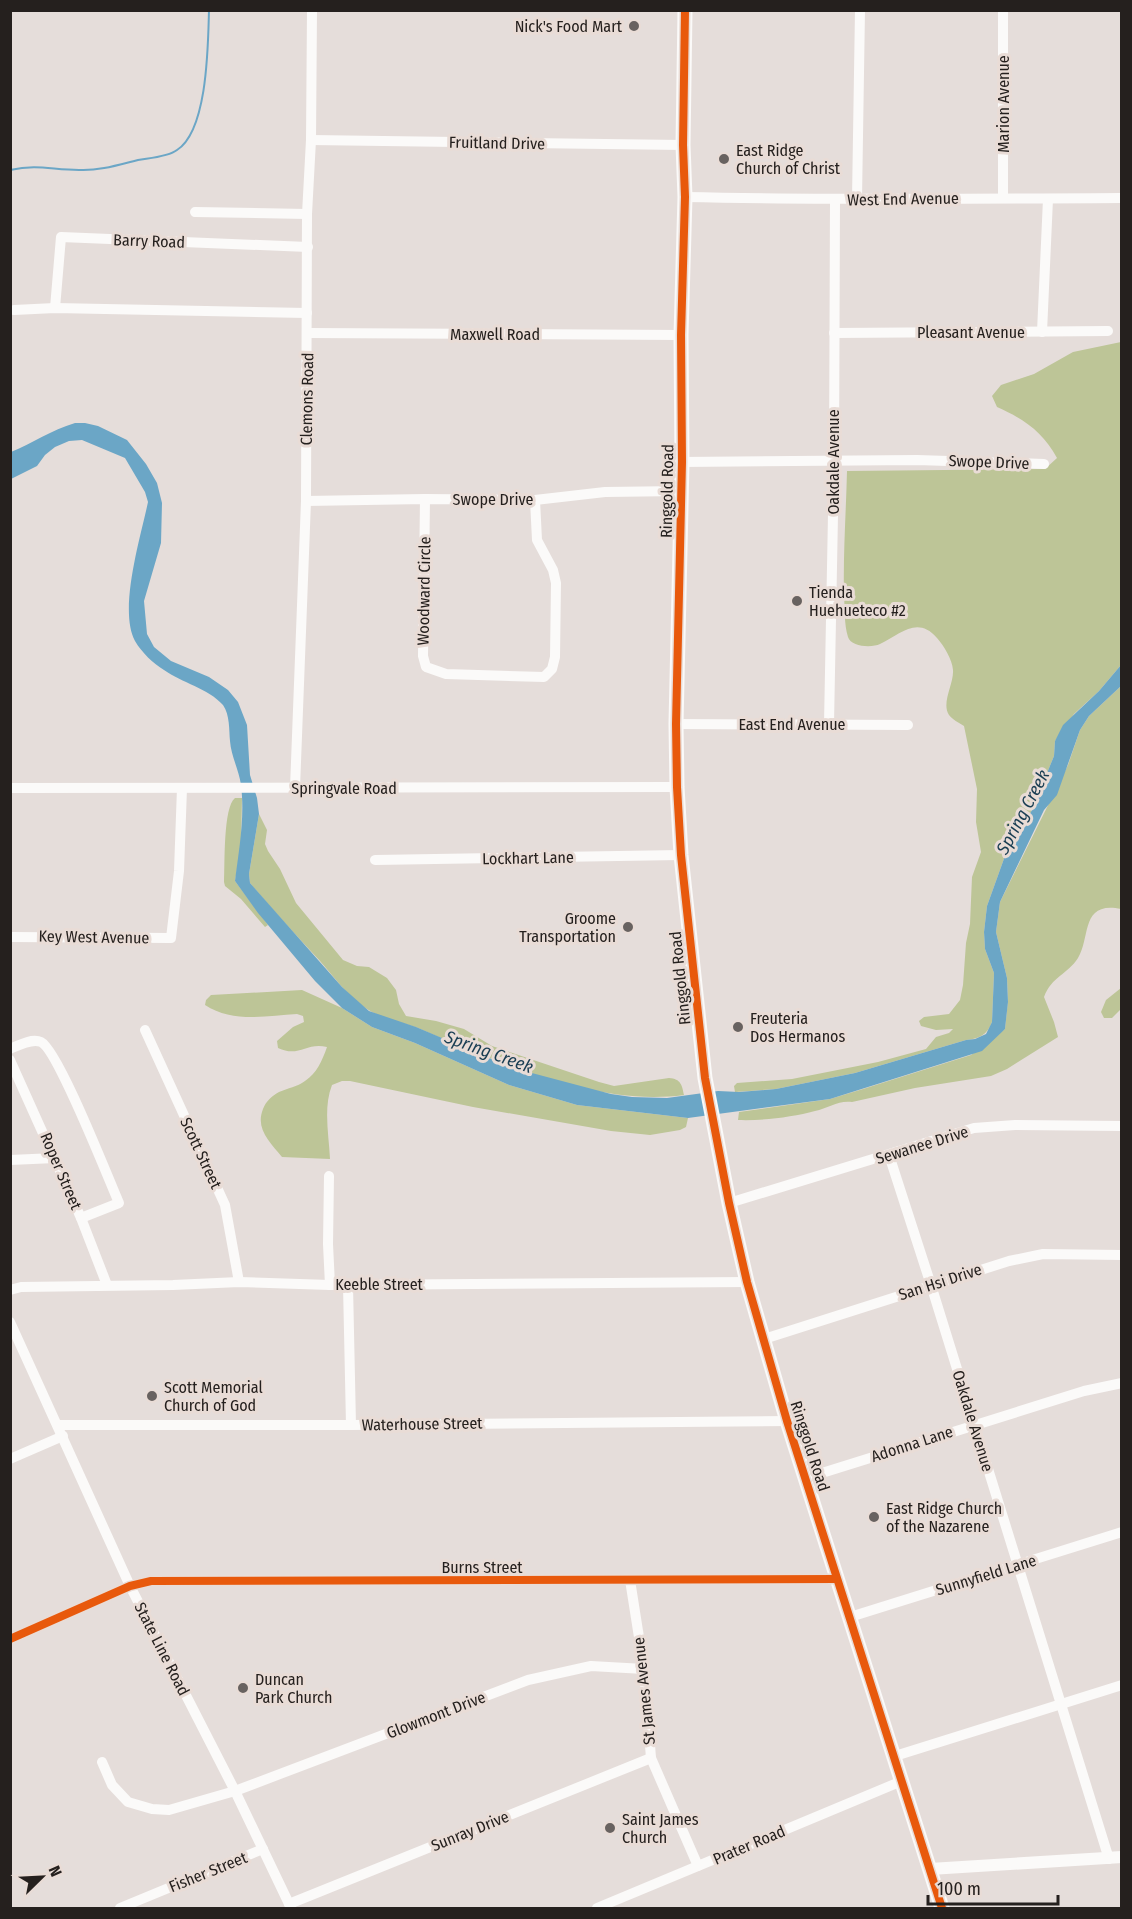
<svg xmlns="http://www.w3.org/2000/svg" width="1132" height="1919" viewBox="0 0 1132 1919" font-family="'Fira Sans Condensed',sans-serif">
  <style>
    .forest { fill: #bdc597 }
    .water { fill: #6ba6c6 }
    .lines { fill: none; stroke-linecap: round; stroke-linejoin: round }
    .stream { stroke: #6ba6c6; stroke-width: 2 }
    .minor { stroke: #fbfaf9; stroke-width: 10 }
    .tertiary { stroke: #fbfaf9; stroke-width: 12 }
    .primary { stroke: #fbfaf9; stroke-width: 15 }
    .cycleway-casing { stroke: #e9dcd6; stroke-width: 11 }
    .cycleway { stroke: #e8590c; stroke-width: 8 }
    .poi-dot { fill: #686260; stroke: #e9dcd6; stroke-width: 2 }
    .labels { text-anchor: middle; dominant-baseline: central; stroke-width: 6; stroke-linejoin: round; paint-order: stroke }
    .poi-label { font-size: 16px; fill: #25201e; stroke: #e9dcd6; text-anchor: start }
    .street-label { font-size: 16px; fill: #25201e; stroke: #e9dcd6 }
    .water-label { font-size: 18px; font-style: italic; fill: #1a3e53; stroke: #e9dcd6 }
  </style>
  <rect width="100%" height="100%" fill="#e5ddda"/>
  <g class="forest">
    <path d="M1121,342V665L1099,691L1074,714L1055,741L1054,756L1031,812L1010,842L987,906L984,932L985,949L994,973L992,1022C987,1035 979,1039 966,1040L855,1073L776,1089L735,1092L734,1086L737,1083L792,1079L878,1062L926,1049L936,1037L949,1033L953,1029L936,1030L921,1026L919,1021L924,1017L949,1014L960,1000L963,985L966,943L970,924L972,877L981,852L976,822L977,789L964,726C959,723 952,719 949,715C941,703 954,684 953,670C952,659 944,646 937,638C917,615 900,635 880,644C872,648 851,647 848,637C844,624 845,609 844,595C843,554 846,513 847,471L1045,469L1057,458C1043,432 1024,419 997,407L992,396L1001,385L1034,374L1073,352Z"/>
    <path d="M1121,686V909C1080,901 1091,937 1078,958C1067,975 1052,976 1044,997L1054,1022L1058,1037L1007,1069L991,1076L915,1088L852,1102C839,1100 828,1108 815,1111C793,1117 762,1121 738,1120L739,1112L830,1099L863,1089L971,1055L1005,1029L1008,1001L1007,978L996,932L1000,902L1068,765L1080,730L1089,716Z"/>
    <path d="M235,798H242L241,845L235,881L268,925L265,927L241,899L225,886L224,882C225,865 223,807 235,798Z"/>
    <path d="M259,814L267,830L265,844L268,851L280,869L296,903L343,960L357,966L369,967L387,978L396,990L399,1004L406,1016L436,1021L464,1029L492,1046L599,1082L614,1086L669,1078C681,1079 682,1085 684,1095C596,1107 498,1062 418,1028C402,1022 382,1019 367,1009C348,997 335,978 320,961C296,935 272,910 250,883L249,874Z"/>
    <polygon points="1121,988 1121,1009 1112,1018 1104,1018 1101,1012 1106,1000"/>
    <path d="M302,990L342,1008L372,1027L415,1043L509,1085L577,1105L688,1118L686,1127L680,1130L650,1135L611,1131L473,1107L350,1081H342L332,1085C323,1108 329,1135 330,1159L282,1157C270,1142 255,1129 263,1109C266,1101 272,1096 279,1092C288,1088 297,1087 305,1081C317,1073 322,1061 327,1047C306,1042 299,1058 278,1048L277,1041L293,1027L304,1022L303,1016L297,1014C266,1016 232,1023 205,1005L206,1000L211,995Z"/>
  </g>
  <path class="water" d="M75,423H85L98,426L127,440L146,464L157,483L162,503L161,543L144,601L147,634L154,647L171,661L209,677L228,690L238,702L247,725L250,775L257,798L259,814L249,874L250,883L342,987L369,1011L416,1027L513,1068L611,1094L632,1097L667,1098L718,1091L739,1092L776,1089L855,1073L966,1040L975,1039L986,1034L992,1022L994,973L985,949L984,932L987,906L1010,842L1031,812L1054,756L1055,741L1063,725L1099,691L1121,665V686L1089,716L1080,730L1057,795L1044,810L1000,902L996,932L1007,978L1008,1002L1005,1029L982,1051L830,1099L688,1118L577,1105L509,1085L415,1043L372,1027L342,1008L315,981L258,913L235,881C239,849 245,818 241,785C239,770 231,756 230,741C229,730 230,715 223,705C208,688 182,683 164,670C153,663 142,653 135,641C118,610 141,536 148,502L145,492L125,458L82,440L69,441L55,447L45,455L37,466L11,479V452C33,443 51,430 75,423Z"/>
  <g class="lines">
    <path class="stream" d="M10,170C38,164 52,170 79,170C99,171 118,165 138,160C149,158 168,157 177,150C208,130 208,44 209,10"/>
    <g class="minor">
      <polyline points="1003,10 1003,197"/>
      <polyline points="311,140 683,145"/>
      <path d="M685,197C831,200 976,199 1122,198"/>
      <polyline points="857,199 860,10"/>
      <polyline points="195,212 307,214"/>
      <polyline points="55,308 61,237 308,247"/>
      <polyline points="14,310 55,308 307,313"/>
      <polyline points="1042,332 1048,199"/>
      <polyline points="308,333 681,335"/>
      <polyline points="834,333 1108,331"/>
      <polyline points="682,462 917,460 1044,464"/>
      <polyline points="425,499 423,656 426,667 446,674 544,677 552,669 555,657 556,583 553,570 537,540 535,500"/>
      <polyline points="306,501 425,499 535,500 605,492 681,491"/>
      <polyline points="676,724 908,725"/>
      <polyline points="829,724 834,462 835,200"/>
      <polyline points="10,788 677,787"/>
      <polyline points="295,788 306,501 307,214 311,140 312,10"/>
      <polyline points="375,860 681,855"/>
      <polyline points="10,937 171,938 179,871 182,788"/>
      <polyline points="145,1030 225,1205 239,1282"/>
      <path d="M10,1049C19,1045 32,1038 41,1042C58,1050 108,1178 119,1203L81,1218"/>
      <polyline points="10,1060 81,1218 107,1285"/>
      <polyline points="889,1155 931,1285 1109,1859"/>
      <polyline points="10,1160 55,1158"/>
      <polyline points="329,1176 328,1244 330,1285"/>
      <polyline points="729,1203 974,1128 1015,1125 1122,1126"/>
      <polyline points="348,1285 351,1425"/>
      <polyline points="10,1290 21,1287 173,1285 239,1282 330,1285 747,1282"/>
      <polyline points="10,1322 130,1586 235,1791 291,1908"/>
      <polyline points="764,1339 1009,1261 1043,1254 1122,1255"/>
      <polyline points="58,1425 351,1425 787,1421"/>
      <polyline points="10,1459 63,1436"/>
      <polyline points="806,1478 1084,1391 1122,1383"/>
      <polyline points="630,1580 644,1669 651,1758 698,1866"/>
      <polyline points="850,1617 1122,1532"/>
      <polyline points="10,1639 130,1586 151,1581 836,1579"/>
      <polyline points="895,1756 1122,1685"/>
      <polyline points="102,1762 112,1785 128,1802 152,1809 169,1810 235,1791 528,1680 591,1666 644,1669"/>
      <polyline points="289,1904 651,1758"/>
      <polyline points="120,1908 263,1849"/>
      <polyline points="597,1908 902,1781"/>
    </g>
    <polyline class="tertiary" points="930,1869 1122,1857"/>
    <polyline class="primary" points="685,10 683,145 685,197 681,335 682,462 676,724 677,787 681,855 705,1078 729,1203 747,1282 787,1421 942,1908"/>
    <defs>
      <g id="cycleway">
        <polyline points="685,10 683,145 685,197 681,335 682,462 676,724 677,787 681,855 705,1078 729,1203 747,1282 787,1421 942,1908"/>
        <polyline points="10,1639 130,1586 151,1581 836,1579"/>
      </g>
    </defs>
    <use href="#cycleway" class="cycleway-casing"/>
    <use href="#cycleway" class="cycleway"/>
  </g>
  <g class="poi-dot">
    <circle cx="634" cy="26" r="6"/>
    <circle cx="724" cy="159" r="6"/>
    <circle cx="797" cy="601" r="6"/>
    <circle cx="628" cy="927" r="6"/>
    <circle cx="738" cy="1027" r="6"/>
    <circle cx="152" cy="1396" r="6"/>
    <circle cx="874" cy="1517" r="6"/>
    <circle cx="243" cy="1688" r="6"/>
    <circle cx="610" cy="1828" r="6"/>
  </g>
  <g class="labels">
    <g class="poi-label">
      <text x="622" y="26" text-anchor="end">Nick's Food Mart</text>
      <text x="736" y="150">East Ridge<tspan x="736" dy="18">Church of Christ</tspan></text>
      <text x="809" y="592">Tienda<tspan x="809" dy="18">Huehueteco #2</tspan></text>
      <text x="616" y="918" text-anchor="end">Groome<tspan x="616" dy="18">Transportation</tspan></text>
      <text x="750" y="1018">Freuteria<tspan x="750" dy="18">Dos Hermanos</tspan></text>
      <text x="164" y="1387">Scott Memorial<tspan x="164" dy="18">Church of God</tspan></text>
      <text x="886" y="1508">East Ridge Church<tspan x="886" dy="18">of the Nazarene</tspan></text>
      <text x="255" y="1679">Duncan<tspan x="255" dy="18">Park Church</tspan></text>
      <text x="622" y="1819">Saint James<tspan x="622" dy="18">Church</tspan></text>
    </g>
    <g class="street-label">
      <text transform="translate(1003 104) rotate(-90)">Marion Avenue</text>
      <text transform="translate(497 143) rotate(1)">Fruitland Drive</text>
      <text transform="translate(903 199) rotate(-1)">West End Avenue</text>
      <text transform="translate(149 241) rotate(2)">Barry Road</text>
      <text x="971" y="332">Pleasant Avenue</text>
      <text x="495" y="334">Maxwell Road</text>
      <text transform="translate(307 399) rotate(-89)">Clemons Road</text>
      <text transform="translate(833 462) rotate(-90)">Oakdale Avenue</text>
      <text transform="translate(989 462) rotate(2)">Swope Drive</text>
      <text transform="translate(667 491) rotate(-89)">Ringgold Road</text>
      <text x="493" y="499">Swope Drive</text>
      <text transform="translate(424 591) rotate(-89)">Woodward Circle</text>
      <text x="792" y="724">East End Avenue</text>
      <text x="344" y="788">Springvale Road</text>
      <text transform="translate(528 858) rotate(-1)">Lockhart Lane</text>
      <text transform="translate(94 937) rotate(1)">Key West Avenue</text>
      <text transform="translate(680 978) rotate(-96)">Ringgold Road</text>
      <text transform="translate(922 1145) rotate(-17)">Sewanee Drive</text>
      <text transform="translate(201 1153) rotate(65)">Scott Street</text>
      <text transform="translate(61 1171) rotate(67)">Roper Street</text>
      <text transform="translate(940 1282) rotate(-18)">San Hsi Drive</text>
      <text x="379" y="1284">Keeble Street</text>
      <text transform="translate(973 1421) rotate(73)">Oakdale Avenue</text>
      <text transform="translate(422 1424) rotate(-1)">Waterhouse Street</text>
      <text transform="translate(912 1444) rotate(-18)">Adonna Lane</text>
      <text transform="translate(810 1446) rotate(72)">Ringgold Road</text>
      <text x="482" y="1567">Burns Street</text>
      <text transform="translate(986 1575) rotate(-17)">Sunnyfield Lane</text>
      <text transform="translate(162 1649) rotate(63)">State Line Road</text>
      <text transform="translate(644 1691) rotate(-96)">St James Avenue</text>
      <text transform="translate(436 1715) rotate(-21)">Glowmont Drive</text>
      <text transform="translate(470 1831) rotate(-22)">Sunray Drive</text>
      <text transform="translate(749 1845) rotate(-23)">Prater Road</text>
      <text transform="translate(208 1872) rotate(-22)">Fisher Street</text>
    </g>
    <g class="water-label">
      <text transform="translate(1023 812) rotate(-62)">Spring Creek</text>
      <text transform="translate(489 1052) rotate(20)">Spring Creek</text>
    </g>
  </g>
  <rect width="1132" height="1919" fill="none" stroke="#25201e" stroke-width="24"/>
  <g transform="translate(42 1877) rotate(66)" stroke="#e9dcd6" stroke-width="4.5" paint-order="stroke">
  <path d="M0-4.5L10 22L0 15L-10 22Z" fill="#25201e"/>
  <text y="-9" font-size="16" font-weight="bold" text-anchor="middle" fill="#25201e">N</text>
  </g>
  <path d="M928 1895v9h130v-9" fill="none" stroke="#25201e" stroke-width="3"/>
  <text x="937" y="1895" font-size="18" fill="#25201e" stroke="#e9dcd6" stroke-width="4.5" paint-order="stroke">100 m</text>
</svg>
